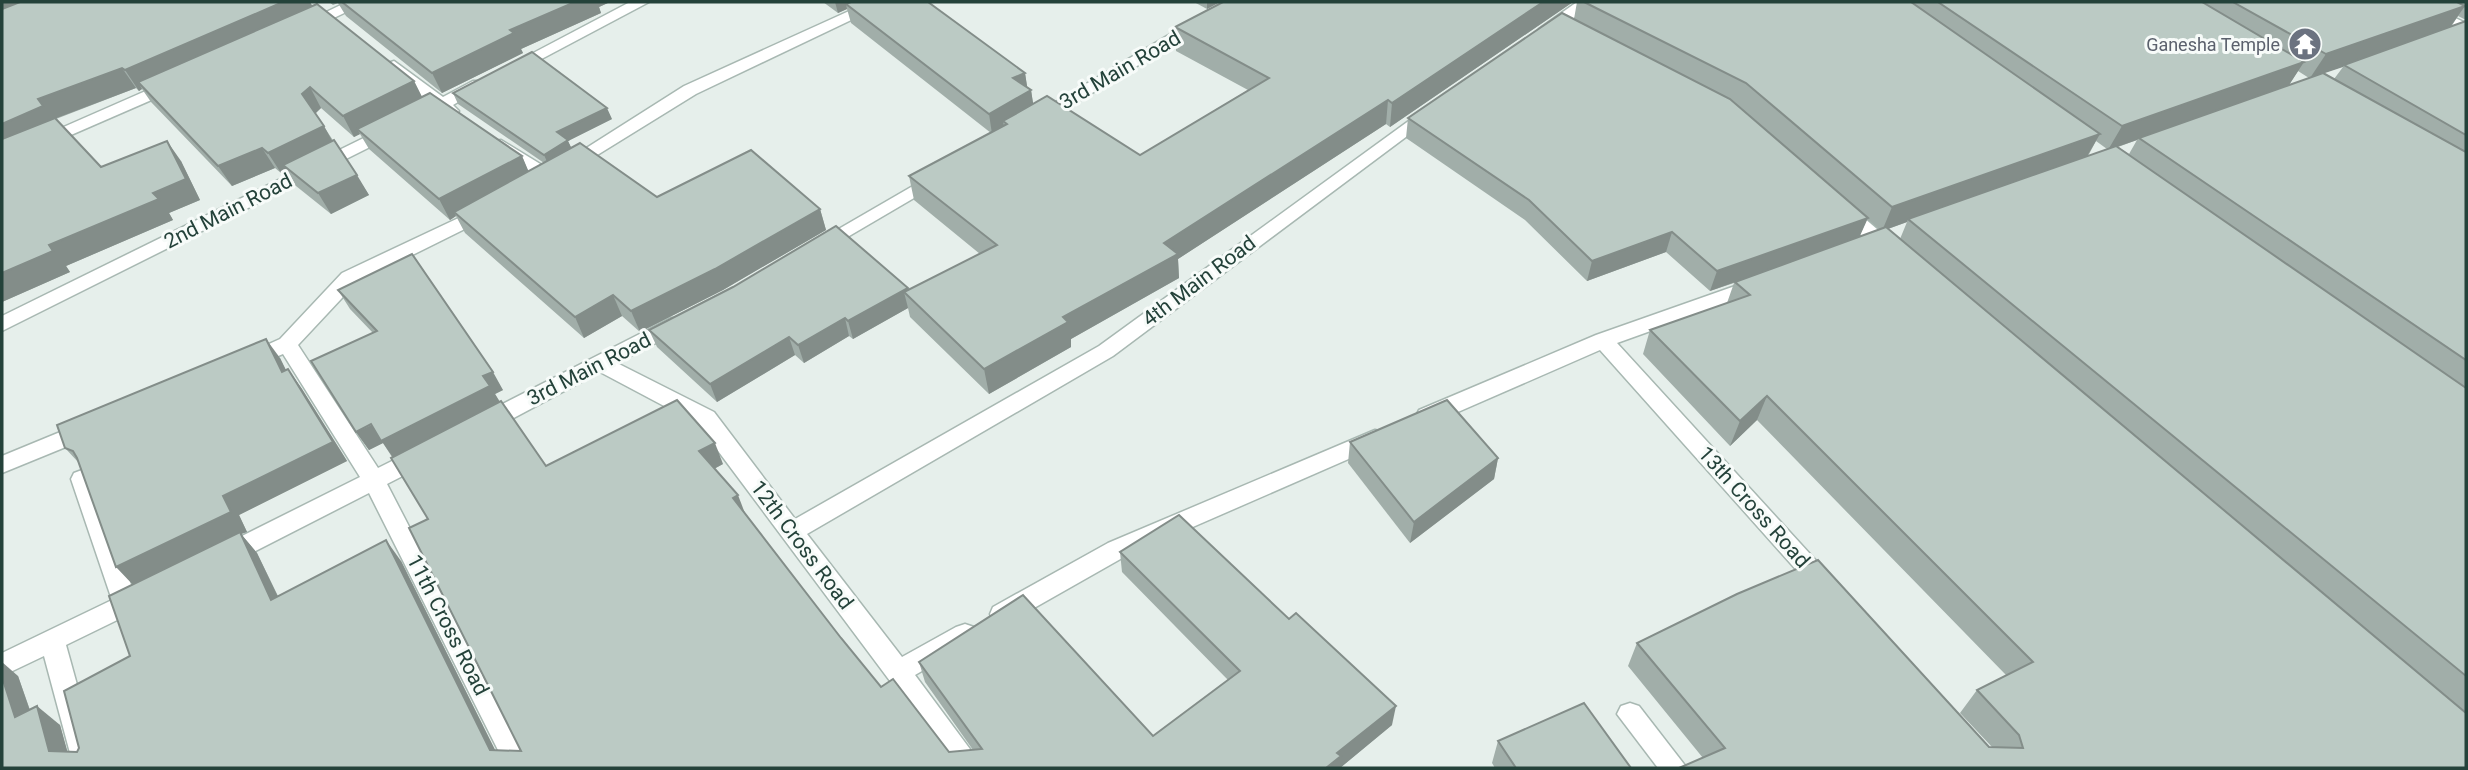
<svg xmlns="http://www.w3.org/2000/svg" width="2468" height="770" viewBox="0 0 2468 770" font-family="Roboto,sans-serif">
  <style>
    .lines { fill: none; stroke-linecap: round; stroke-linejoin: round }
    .street-casing { stroke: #a8b8b2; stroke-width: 3 }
    .street { fill: #fff; fill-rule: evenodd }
    .wall { fill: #a1aea9; fill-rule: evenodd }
    .shaded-wall { fill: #838d89 }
    .building { fill: #bbcac4; stroke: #838d89; stroke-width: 2 }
    .labels { text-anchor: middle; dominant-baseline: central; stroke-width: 6; stroke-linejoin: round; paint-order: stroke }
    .far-worship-label { font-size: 18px; fill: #5b616d; stroke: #f7fbf9; text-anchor: end }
    .street-label { font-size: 21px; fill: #24423a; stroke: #f7fbf9 }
  </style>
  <rect width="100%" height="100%" fill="#e6efeb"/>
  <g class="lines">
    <defs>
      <g id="street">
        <polygon points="347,2 367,2 311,29 305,31 297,26"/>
        <polygon points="630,2 649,2 517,72 505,72 503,69"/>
        <polygon points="869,2 889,2 696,94 573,170 567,171 558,166 684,86"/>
        <polygon points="1224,2 1243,2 1044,122 1032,122 1029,118"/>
        <polygon points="1577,2 1595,2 1551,35 1539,35 1539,29"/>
        <polygon points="2401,2 2421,2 2466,23 2466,34"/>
        <polygon points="394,61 443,97 473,81 485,81 487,85 453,105 459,111 457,115 451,116 441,111 426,119 414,119 412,115 430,103 388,69 388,63"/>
        <polygon points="173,79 181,84 179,88 2,165 2,154"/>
        <polygon points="1432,104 1440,109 1438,113 1113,356 807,534 902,657 956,627 965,624 974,627 977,634 974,641 915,675 984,768 955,768 698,424 600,372 491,430 475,430 472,424 475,418 671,318 685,318 688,323 685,328 617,363 714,412 795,519 1099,346"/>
        <polygon points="388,126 397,131 394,135 2,331 2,316"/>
        <polygon points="501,140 555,173 558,177 555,181 543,181 495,149 492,145 495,141"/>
        <polygon points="937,172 946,177 943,181 827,249 820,251 811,245"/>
        <polygon points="1842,203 1849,205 1899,248 1902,252 1899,256 1885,256 1835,213 1833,209"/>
        <polygon points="484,206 493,212 491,216 356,283 298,345 378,468 416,449 432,449 435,455 432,461 387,484 534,768 507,768 369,493 232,563 224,565 216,563 212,556 216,549 360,477 283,354 249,368 242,366 239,361 242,356 280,339 342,273"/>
        <polygon points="1755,279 1765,286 1762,291 1617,343 1832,578 1836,585 1832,592 1824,595 1816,592 1600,350 1435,422 1419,422 1416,416 1419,410 1596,335"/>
        <polygon points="87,421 95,423 98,429 95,435 2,473 2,456"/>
        <polygon points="1375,430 1383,432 1386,438 1383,444 1124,557 1011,621 1002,624 993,621 990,614 993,607 1108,543"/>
        <polygon points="82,470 90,473 93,479 133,590 139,588 148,591 151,598 148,605 66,645 100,768 74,768 44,656 2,676 2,653 112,600 71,479 74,473"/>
        <polygon points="1630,703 1639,706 1687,768 1658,768 1617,714 1621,706"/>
      </g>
    </defs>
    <use href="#street" class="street-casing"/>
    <use href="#street" class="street"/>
  </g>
  <g class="wall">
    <polygon points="2,2 310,2 312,6 414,81 422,97 522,156 528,171 544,163 458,104 453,93 612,119 568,141 571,148 657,197 820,209 826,230 723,290 640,332 622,316 584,338 465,233 456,216 450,220 369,149 360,134 354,137 321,108 315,113 369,195 331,214 296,186 287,170 281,173 275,168 232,186 151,102 142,89 139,91 136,88 56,119 101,167 181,161 200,200 169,213 173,220 66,266 70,272 2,302"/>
    <polygon points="329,2 610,2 599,7 601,13 521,49 523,53 442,93 346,16 338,3 333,5"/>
    <polygon points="823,2 928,2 1025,73 1027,87 1031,90 1033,104 1140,155 1248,90 1176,51 1175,27 1222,2 1573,2 1390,127 1386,124 1178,259 1179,278 1071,339 1071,347 989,394 910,317 908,308 853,339 849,336 804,363 795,355 717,402 657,347 649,330 908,290 980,254 914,200 909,176 991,133 851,23 847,9 838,13"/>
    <polygon points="1194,2 1220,2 1207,9"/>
    <path d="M1577,2H2466V20L2458,16L2451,27L2466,21V768L1703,758L1628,666L1637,643L1989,747H1992L1960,713L1977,690L2006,675L1757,420L1730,446L1643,354L1650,330L1727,303L1734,283L1710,291L1666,252L1587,281L1525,220L1406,138L1408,118L1574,19ZM2341,67H2343L2334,79L2323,73ZM2298,71L2309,78L2289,85ZM2137,140L2129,154L2118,147ZM2096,141L2107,149L2088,156ZM1867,219L1880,230L1859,237ZM1907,222L1900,239L1888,229Z"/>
    <polygon points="338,290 503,390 495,394 500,402 546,466 723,464 714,469 745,514 841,638 881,687 949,752 973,750 925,682 919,662 1153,736 1228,680 1122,572 1120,552 1392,725 1340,768 2,768 18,676 30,710 60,725 67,751 77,752 130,656 133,584 79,463 65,448 280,358 286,370 288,369 302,389 347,461 239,515 247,532 241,534 257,553 278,596 401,561 495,750 521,751 428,519 392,457 383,443 369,450 356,432 373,333 350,309"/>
    <polygon points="1350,442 1498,458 1494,479 1410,543 1348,463"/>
    <polygon points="1498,741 1631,768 1495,768 1492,763"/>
  </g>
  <g class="shaded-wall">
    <polygon points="2,2 51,2 2,20"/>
    <polygon points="283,2 310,2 316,12 138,82 142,89 139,91 125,70"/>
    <polygon points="575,2 610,2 599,7 601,13 521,49 523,53 442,93 432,73 510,30"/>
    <polygon points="835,2 863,2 846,4 847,9 838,13"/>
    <polygon points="1207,2 1220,2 1207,9"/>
    <polygon points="1543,2 1573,2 1390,127 1392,103"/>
    <polygon points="2465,6 2448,30 2344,65 2343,67 2310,78 2326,54"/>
    <polygon points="2304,62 2289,85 2139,138 2137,140 2108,150 2122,126"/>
    <polygon points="122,68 136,88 54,119 2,151 2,124 38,99"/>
    <polygon points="1025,73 1028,92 1031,90 1034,109 1003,121 1004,127 992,134 989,114 1013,78"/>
    <polygon points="414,81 424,101 357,129 360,134 354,137 343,116"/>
    <polygon points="310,87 321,108 314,115 302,94"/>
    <polygon points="1388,100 1386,124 1178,259 1179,278 1071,339 1071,347 989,394 984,369 1164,243"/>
    <polygon points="607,108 612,119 568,141 573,151 549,166 544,155 557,132"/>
    <polygon points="324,126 335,146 283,165 287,170 281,173 268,153"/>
    <polygon points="2100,134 2086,158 1908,219 1907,222 1882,231 1892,207"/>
    <polygon points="167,141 181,161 200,200 169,213 173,220 66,266 70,272 2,302 2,273 49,245 153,193"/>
    <polygon points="262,148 275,168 232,186 218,166"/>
    <polygon points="522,156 531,177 454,212 456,216 450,220 439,199"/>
    <polygon points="357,175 369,195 331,214 318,193"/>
    <polygon points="820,209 826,230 723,290 640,332 631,311"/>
    <polygon points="1868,218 1859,238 1710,291 1717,271"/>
    <polygon points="1672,232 1666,252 1587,281 1592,261"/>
    <polygon points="908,288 910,298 904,292 908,308 853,339 848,321"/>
    <polygon points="613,295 622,316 584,338 575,317"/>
    <polygon points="845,318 849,336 804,363 798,345"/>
    <polygon points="789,337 795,355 717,402 710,384"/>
    <polygon points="266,339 280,358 296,391 282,372"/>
    <polygon points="288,369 302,389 347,461 239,515 247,532 241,534 257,553 289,620 134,586 116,567"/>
    <polygon points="493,372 503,390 495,394 501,404 394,459 383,443 369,450 356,432"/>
    <polygon points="1767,396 1757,420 1730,446 1740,421"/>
    <polygon points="715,443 723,464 708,472 699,451"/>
    <polygon points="1498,458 1494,479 1410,543 1414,522"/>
    <polygon points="738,495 746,516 733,498"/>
    <polygon points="386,540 401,561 504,768 490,750"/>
    <polygon points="2,662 18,676 39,737 15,717 2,677"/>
    <polygon points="37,706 60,725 72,768 49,751"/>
    <polygon points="1396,706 1392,725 1340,768 1326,768 1337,753"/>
  </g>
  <g class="building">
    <polygon points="20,2 283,2 125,70 122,68 38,99 43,106 2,124 2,9"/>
    <polygon points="342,2 575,2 510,30 514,33 432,73"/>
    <polygon points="851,2 928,2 1025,73 1013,78 1031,90 989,114 846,4"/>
    <polygon points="1223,2 1543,2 1392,103 1388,100 1164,243 1178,254 1063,317 1068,322 984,369 904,292 997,245 909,176 1007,124 1003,121 1047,96 1140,155 1269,78 1175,27"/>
    <polygon points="1584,2 1911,2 2100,134 1892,207 1746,83"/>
    <polygon points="1938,2 2202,2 2304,62 2122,126"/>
    <polygon points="2233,2 2457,2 2465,6 2326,54"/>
    <polygon points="317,4 414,81 343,116 310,87 302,94 324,126 268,153 262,148 218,166 138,82"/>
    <polygon points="1562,13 1730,99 1868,218 1717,271 1672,232 1592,261 1529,200 1408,118"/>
    <polygon points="2466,21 2466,135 2344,65"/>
    <polygon points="532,52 607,108 557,132 568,140 544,155 453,93"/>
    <polygon points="2323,73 2466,152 2466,360 2139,138"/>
    <polygon points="430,93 522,156 439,199 357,129"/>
    <polygon points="55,118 101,167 167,141 186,179 153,193 159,199 49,245 53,251 2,273 2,139"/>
    <polygon points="334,140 357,175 318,193 283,165"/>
    <polygon points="580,143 657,197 751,150 820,209 715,269 631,311 613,295 575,317 454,212"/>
    <polygon points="2116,146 2466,388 2466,676 1908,219"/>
    <polygon points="836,226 908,288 848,321 845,318 798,345 789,337 710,384 649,330 733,287"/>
    <polygon points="1886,227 2466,713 2466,768 1679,768 1725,748 1637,643 1737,594 1818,560 1989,747 2023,748 2019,735 1977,690 2033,662 1767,396 1740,421 1650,330 1750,295 1735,282"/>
    <polygon points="412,254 493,372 483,376 490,386 381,441 371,424 356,432 311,361 377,331 338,290"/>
    <polygon points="266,339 282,372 288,369 333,442 223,496 231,512 116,567 77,458 73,451 65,448 57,425"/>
    <polygon points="677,400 715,443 699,451 738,495 733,498 841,638 881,687 893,679 949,752 982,749 919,662 1023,595 1153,736 1240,671 1120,552 1179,515 1289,619 1296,613 1396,706 1337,753 1341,756 1326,768 2,768 2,677 15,717 37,706 49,751 77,752 79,748 64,691 130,656 109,596 240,532 271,600 386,540 490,750 521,751 409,528 428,519 391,458 501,401 546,466"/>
    <polygon points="1447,400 1498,458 1414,522 1350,442"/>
    <polygon points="1584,703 1631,768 1516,768 1498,741"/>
  </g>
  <defs>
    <symbol id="temple-disc" viewBox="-11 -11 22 22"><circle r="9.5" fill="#6b7280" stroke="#f7fbf9"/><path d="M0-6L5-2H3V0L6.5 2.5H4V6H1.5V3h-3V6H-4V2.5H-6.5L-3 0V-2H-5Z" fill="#fff"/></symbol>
  </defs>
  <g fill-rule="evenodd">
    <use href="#temple-disc" x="2286" y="25" width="38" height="38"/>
  </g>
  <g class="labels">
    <g class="far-worship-label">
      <text x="2280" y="44">Ganesha Temple</text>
    </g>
    <g class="street-label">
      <text transform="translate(1120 70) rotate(-30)">3rd Main Road</text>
      <text transform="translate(228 211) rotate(-27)">2nd Main Road</text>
      <text transform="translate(1199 281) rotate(-37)">4th Main Road</text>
      <text transform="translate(589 369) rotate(-27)">3rd Main Road</text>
      <text transform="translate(1754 507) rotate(48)">13th Cross Road</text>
      <text transform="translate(802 545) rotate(53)">12th Cross Road</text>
      <text transform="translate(448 625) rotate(63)">11th Cross Road</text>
    </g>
  </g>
  <rect width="2468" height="770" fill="none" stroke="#24423a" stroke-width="7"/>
</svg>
